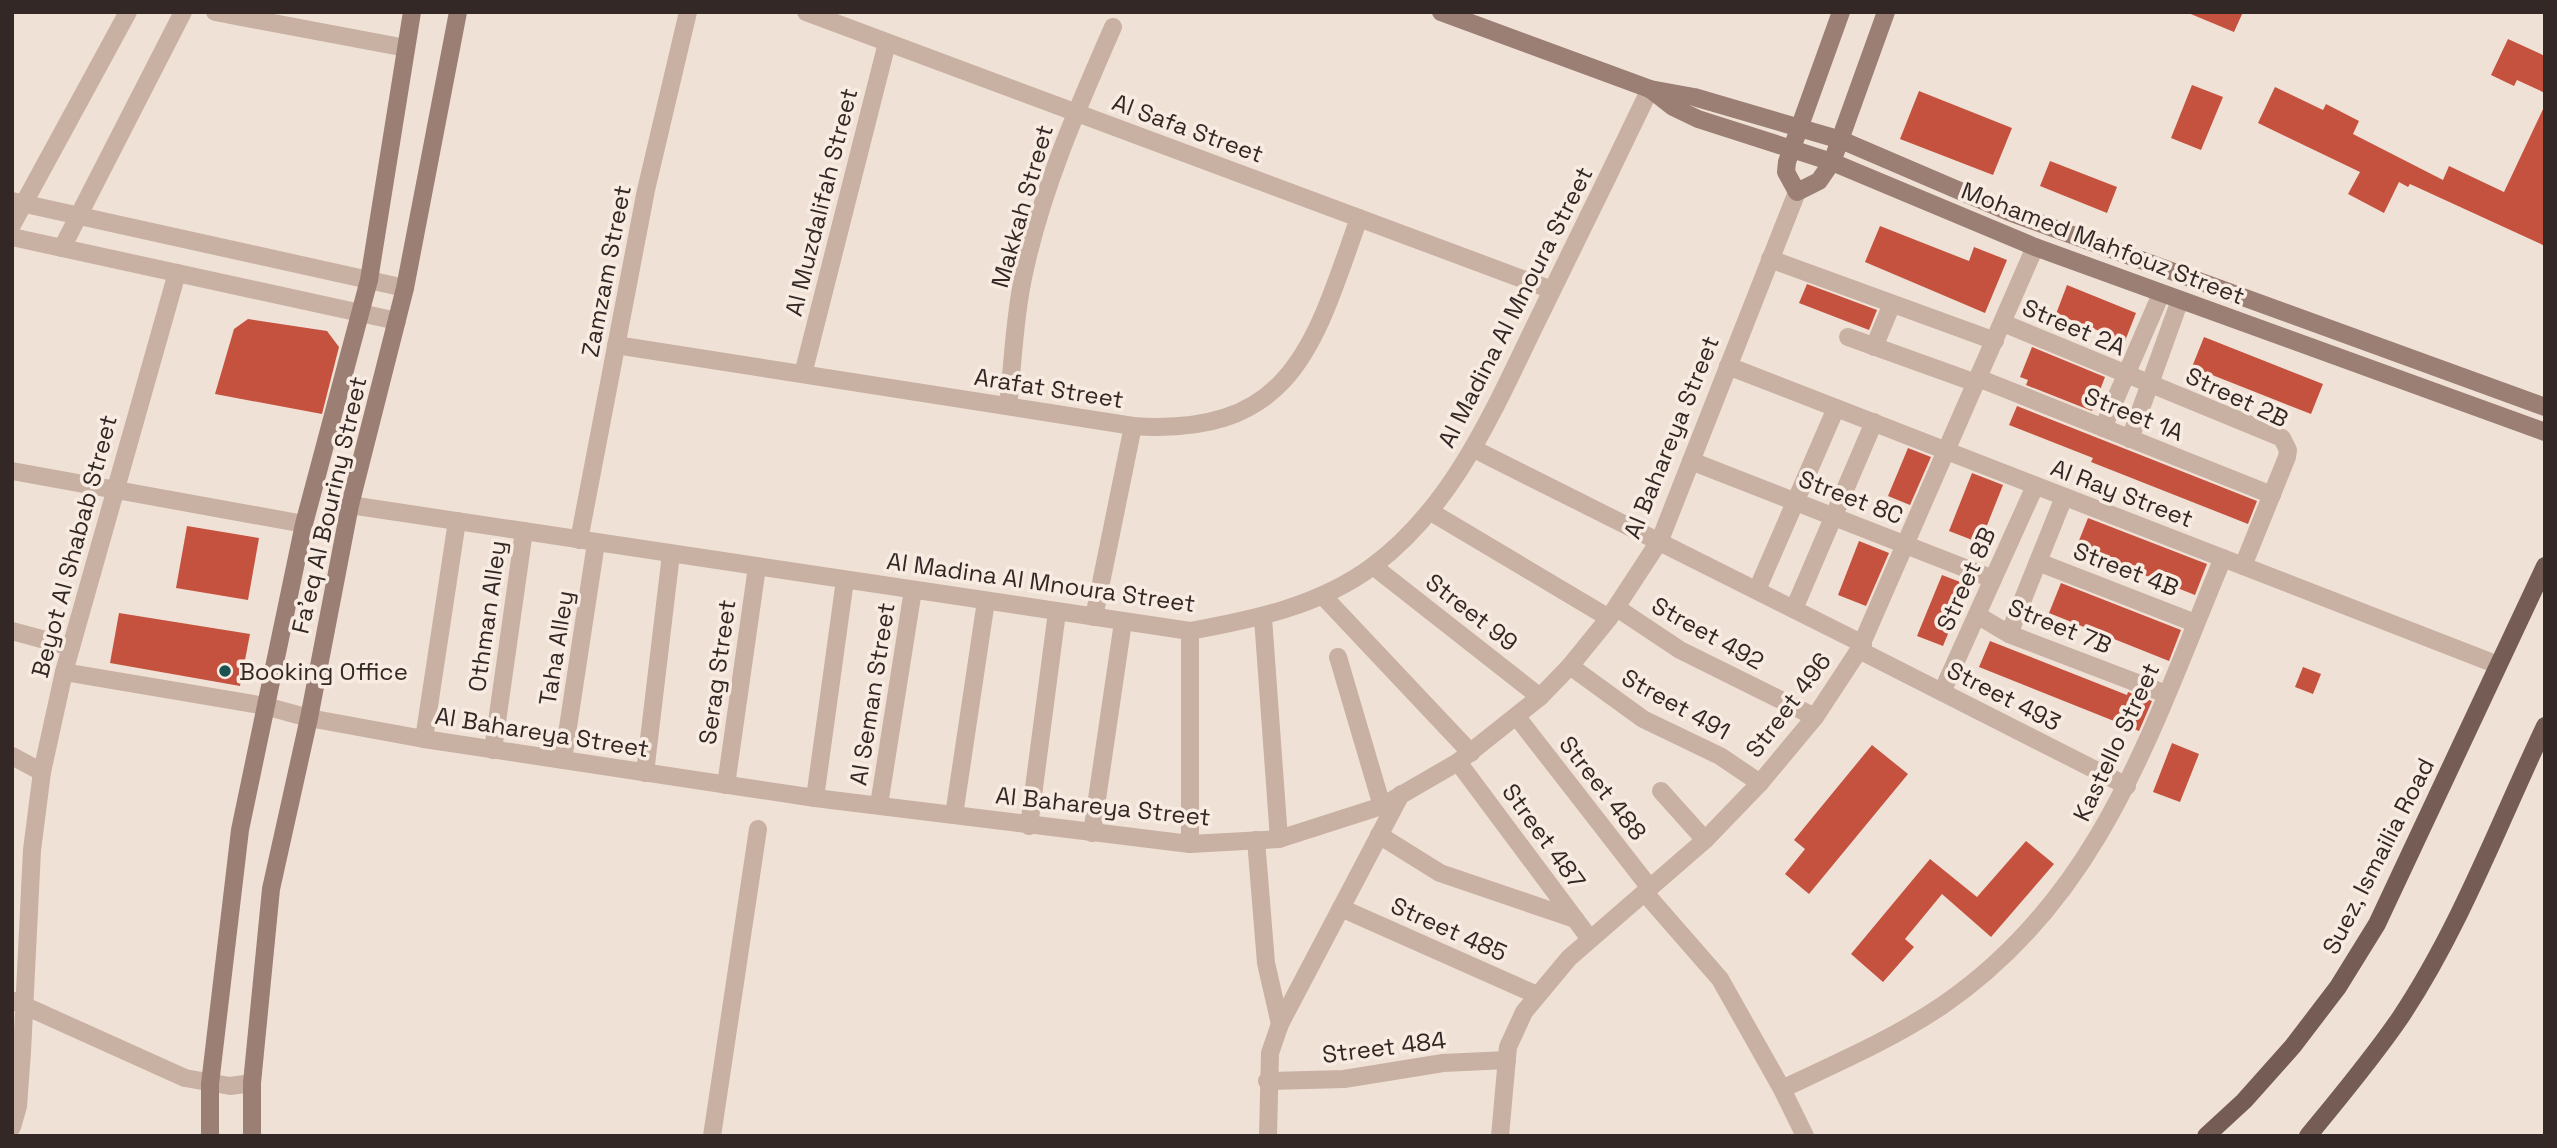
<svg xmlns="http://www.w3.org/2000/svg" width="2557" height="1148" viewBox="0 0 2557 1148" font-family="'Space Grotesk',sans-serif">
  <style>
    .building { fill: #c5523f }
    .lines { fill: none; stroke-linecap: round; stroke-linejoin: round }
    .street { stroke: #c8b0a3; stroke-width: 18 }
    .secondary { stroke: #9b7e74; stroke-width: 18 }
    .primary { stroke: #755d56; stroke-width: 18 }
    .poi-dot { fill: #1b5351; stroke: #f8ece2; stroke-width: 2.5 }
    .labels { text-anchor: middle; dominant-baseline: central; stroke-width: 7; stroke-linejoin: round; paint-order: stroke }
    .street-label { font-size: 24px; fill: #332825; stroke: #f8ece2 }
    .poi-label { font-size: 24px; fill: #332825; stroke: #f8ece2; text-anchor: start }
  </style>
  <rect width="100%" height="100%" fill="#f0e1d6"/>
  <g class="building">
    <polygon points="2186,12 2243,12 2234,32"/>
    <polygon points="2508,39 2545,56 2545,93 2517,80 2514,86 2491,75"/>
    <polygon points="2192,85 2223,97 2201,150 2171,138"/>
    <polygon points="2275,87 2323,110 2326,104 2359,121 2353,134 2443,180 2449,166 2504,192 2545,105 2545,246 2410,184 2408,187 2399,182 2384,213 2348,194 2360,172 2258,123"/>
    <polygon points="1919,91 2012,128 1993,175 1900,139"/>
    <polygon points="2050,161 2117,187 2107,213 2040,186"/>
    <polygon points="1880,226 1969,261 1974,247 2007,260 1985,313 1865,262"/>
    <polygon points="1807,284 1877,310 1869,330 1799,303"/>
    <polygon points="2067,285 2136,313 2125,341 2056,314"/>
    <polygon points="248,319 327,331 339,347 322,414 215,394 234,329"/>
    <polygon points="2204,337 2323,384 2311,414 2192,367"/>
    <polygon points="2032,347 2105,377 2092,411 2026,385 2028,380 2020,377"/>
    <polygon points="2017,406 2257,501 2248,524 2091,462 2093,458 2009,425"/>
    <polygon points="1908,448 1931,457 1910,505 1888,496"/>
    <polygon points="1972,473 2003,485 1980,543 1949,531"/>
    <polygon points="2088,518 2207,564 2195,595 2076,548"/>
    <polygon points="187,526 259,538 248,600 176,588"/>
    <polygon points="1859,541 1889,553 1866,606 1838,595"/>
    <polygon points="1942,575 1968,585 1943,646 1917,636"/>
    <polygon points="2061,583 2181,630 2169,661 2049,613"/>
    <polygon points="119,613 250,634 240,686 110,663"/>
    <polygon points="1990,641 2127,695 2128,692 2152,701 2139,731 1979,667"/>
    <polygon points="2303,667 2321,674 2313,694 2295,687"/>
    <polygon points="2172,743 2199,754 2180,802 2153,792"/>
    <polygon points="1872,745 1908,774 1809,894 1785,874 1805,849 1794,840"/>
    <polygon points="2026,841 2054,864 1991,937 1942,894 1905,939 1914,947 1883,982 1851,954 1930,859 1977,897"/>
  </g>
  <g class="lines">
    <g class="street">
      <polyline points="215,12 406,48"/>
      <polyline points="806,12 1552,290"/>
      <polyline points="12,201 405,288"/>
      <polyline points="12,225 128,12"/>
      <polyline points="12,237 397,321"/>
      <polyline points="62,248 183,12"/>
      <polyline points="1770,259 1995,341"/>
      <polyline points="2003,323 2282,438 2288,450 2287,457 2243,566"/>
      <polyline points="1848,337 1976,383"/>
      <path d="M616,345L1133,426C1293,437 1314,345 1359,218"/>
      <polyline points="1874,347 1892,304"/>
      <polyline points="1728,366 2498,665"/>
      <polyline points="803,374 887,43"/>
      <polyline points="1978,378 2272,495"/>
      <path d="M1008,406C1013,364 1014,320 1023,278C1041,191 1077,109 1113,27"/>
      <polyline points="2103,428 2161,294"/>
      <polyline points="2130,439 2180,300"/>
      <polyline points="1474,449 1863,644"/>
      <polyline points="1691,461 1993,579"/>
      <polyline points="12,471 304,524"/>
      <path d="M350,505L1190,631C1255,619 1319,606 1373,566C1457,503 1496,404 1541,313C1578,238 1614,164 1650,89"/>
      <polyline points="1431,512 1609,618"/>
      <polyline points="579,540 646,190 688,12"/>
      <polyline points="2038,562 2195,623"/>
      <polyline points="1373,566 1540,697"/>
      <polyline points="1757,590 1836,408"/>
      <polyline points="1323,596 1471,753"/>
      <polyline points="1617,608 1680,650 1815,717"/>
      <polyline points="1794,609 1874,422"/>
      <polyline points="1977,615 2009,634 2166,694"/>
      <polyline points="1094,617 1133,426"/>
      <polyline points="1263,618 1279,839"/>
      <polyline points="12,631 71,647"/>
      <polyline points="2009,634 2064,497"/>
      <polyline points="1859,650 2127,786"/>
      <polyline points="1338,657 1382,806"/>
      <polyline points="1570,666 1643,719 1720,756 1760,783"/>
      <polyline points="64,672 265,706 309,718 424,739 815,798 1190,844 1279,839 1382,806 1458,762 1540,697 1570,666 1609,618 1660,540 1797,192"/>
      <polyline points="1942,692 2035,486"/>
      <polyline points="1517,717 1650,888"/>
      <polyline points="424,739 457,521"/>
      <polyline points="493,750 524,531"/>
      <polyline points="12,756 42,772"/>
      <polyline points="563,760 596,543"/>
      <polyline points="1458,762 1590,939"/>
      <polyline points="645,773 671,554"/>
      <polyline points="726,785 757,567"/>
      <polyline points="1661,791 1705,840"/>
      <polyline points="815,798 845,580"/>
      <polyline points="879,805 913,590"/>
      <polyline points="954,815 986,601"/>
      <polyline points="1029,826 1057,612"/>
      <polyline points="1092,833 1123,622"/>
      <polyline points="1379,835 1440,873 1575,919"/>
      <polyline points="1256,840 1266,963 1280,1024"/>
      <polyline points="1190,844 1190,631"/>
      <polyline points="1645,893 1720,979 1782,1089 1805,1136"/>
      <polyline points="1341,908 1537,995"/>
      <polyline points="14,1001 185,1078 230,1086 252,1083"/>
      <polyline points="1267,1081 1344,1079 1443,1063 1507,1060"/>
      <path d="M1782,1089C1837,1063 1893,1039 1943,1005C2102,896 2152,727 2223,558"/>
      <polyline points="12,1127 18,1106 22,1052 32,850 42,772 64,672 177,273"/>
      <polyline points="712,1136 758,829"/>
      <polyline points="1268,1136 1270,1053 1280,1024 1401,794"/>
      <polyline points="1500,1136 1508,1047 1524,1012 1569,958 1705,840 1760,783 1815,717 1859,650 2035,247"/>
    </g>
    <g class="secondary">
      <polyline points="1441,12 1650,89 1694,97 1841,140 2009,212 2545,407"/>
      <polyline points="1841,12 1787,162 1786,172 1797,192 1819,181 1832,162 1886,12"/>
      <polyline points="1650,89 1673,107 1698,119 1832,162 2035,247 2545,432"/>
      <polyline points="210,1136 210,1084 240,830 304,524 369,280 412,12"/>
      <polyline points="252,1136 252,1083 271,889 309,718 350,505 405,288 458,12"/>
    </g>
    <g class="primary">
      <polyline points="2206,1136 2244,1101 2293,1046 2338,987 2377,924 2545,566"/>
      <path d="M2308,1136C2340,1097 2372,1059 2400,1018C2460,928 2499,823 2545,726"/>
    </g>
  </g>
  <circle class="poi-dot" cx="225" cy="671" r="7"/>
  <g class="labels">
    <g class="street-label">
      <text transform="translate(1188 128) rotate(20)">Al Safa Street</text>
      <text transform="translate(821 202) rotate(-76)">Al Muzdalifah Street</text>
      <text transform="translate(1022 206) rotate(-74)">Makkah Street</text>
      <text transform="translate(2103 243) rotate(21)">Mohamed Mahfouz Street</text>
      <text transform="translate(606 271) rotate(-79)">Zamzam Street</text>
      <text transform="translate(1515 307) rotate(-63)">Al Madina Al Mnoura Street</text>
      <text transform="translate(2074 327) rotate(23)">Street 2A</text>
      <text transform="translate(1049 388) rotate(9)">Arafat Street</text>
      <text transform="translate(2237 397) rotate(25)">Street 2B</text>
      <text transform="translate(2134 414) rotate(22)">Street 1A</text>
      <text transform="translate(1671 437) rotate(-68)">Al Bahareya Street</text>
      <text transform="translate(2122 493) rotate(21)">Al Ray Street</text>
      <text transform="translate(1851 497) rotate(21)">Street 8C</text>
      <text transform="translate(329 505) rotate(-77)">Fa'eq Al Bouriny Street</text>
      <text transform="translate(74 546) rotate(-75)">Beyot Al Shabab Street</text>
      <text transform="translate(2126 569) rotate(21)">Street 4B</text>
      <text transform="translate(1966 579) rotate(-66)">Street 8B</text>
      <text transform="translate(1041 582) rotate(8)">Al Madina Al Mnoura Street</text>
      <text transform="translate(1472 612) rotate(38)">Street 99</text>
      <text transform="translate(487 616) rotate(-82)">Othman Alley</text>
      <text transform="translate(2060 626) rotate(22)">Street 7B</text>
      <text transform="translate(1708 633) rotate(29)">Street 492</text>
      <text transform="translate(556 648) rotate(-81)">Taha Alley</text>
      <text transform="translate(717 672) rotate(-82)">Serag Street</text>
      <text transform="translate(872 694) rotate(-81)">Al Seman Street</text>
      <text transform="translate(2004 696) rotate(27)">Street 493</text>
      <text transform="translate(1676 704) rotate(29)">Street 491</text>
      <text transform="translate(1788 705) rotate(-53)">Street 496</text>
      <text transform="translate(542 732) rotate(9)">Al Bahareya Street</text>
      <text transform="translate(2116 742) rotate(-65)">Kastello Street</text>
      <text transform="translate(1603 788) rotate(52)">Street 488</text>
      <text transform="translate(1103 806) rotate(6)">Al Bahareya Street</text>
      <text transform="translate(1544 836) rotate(54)">Street 487</text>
      <text transform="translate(2378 856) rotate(-63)">Suez, Ismailia Road</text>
      <text transform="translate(1449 929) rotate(24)">Street 485</text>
      <text transform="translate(1384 1047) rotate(-7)">Street 484</text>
    </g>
    <g class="poi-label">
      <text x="239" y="671">Booking Office</text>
    </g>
  </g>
  <rect width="2557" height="1148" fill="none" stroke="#332825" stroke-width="28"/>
</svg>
